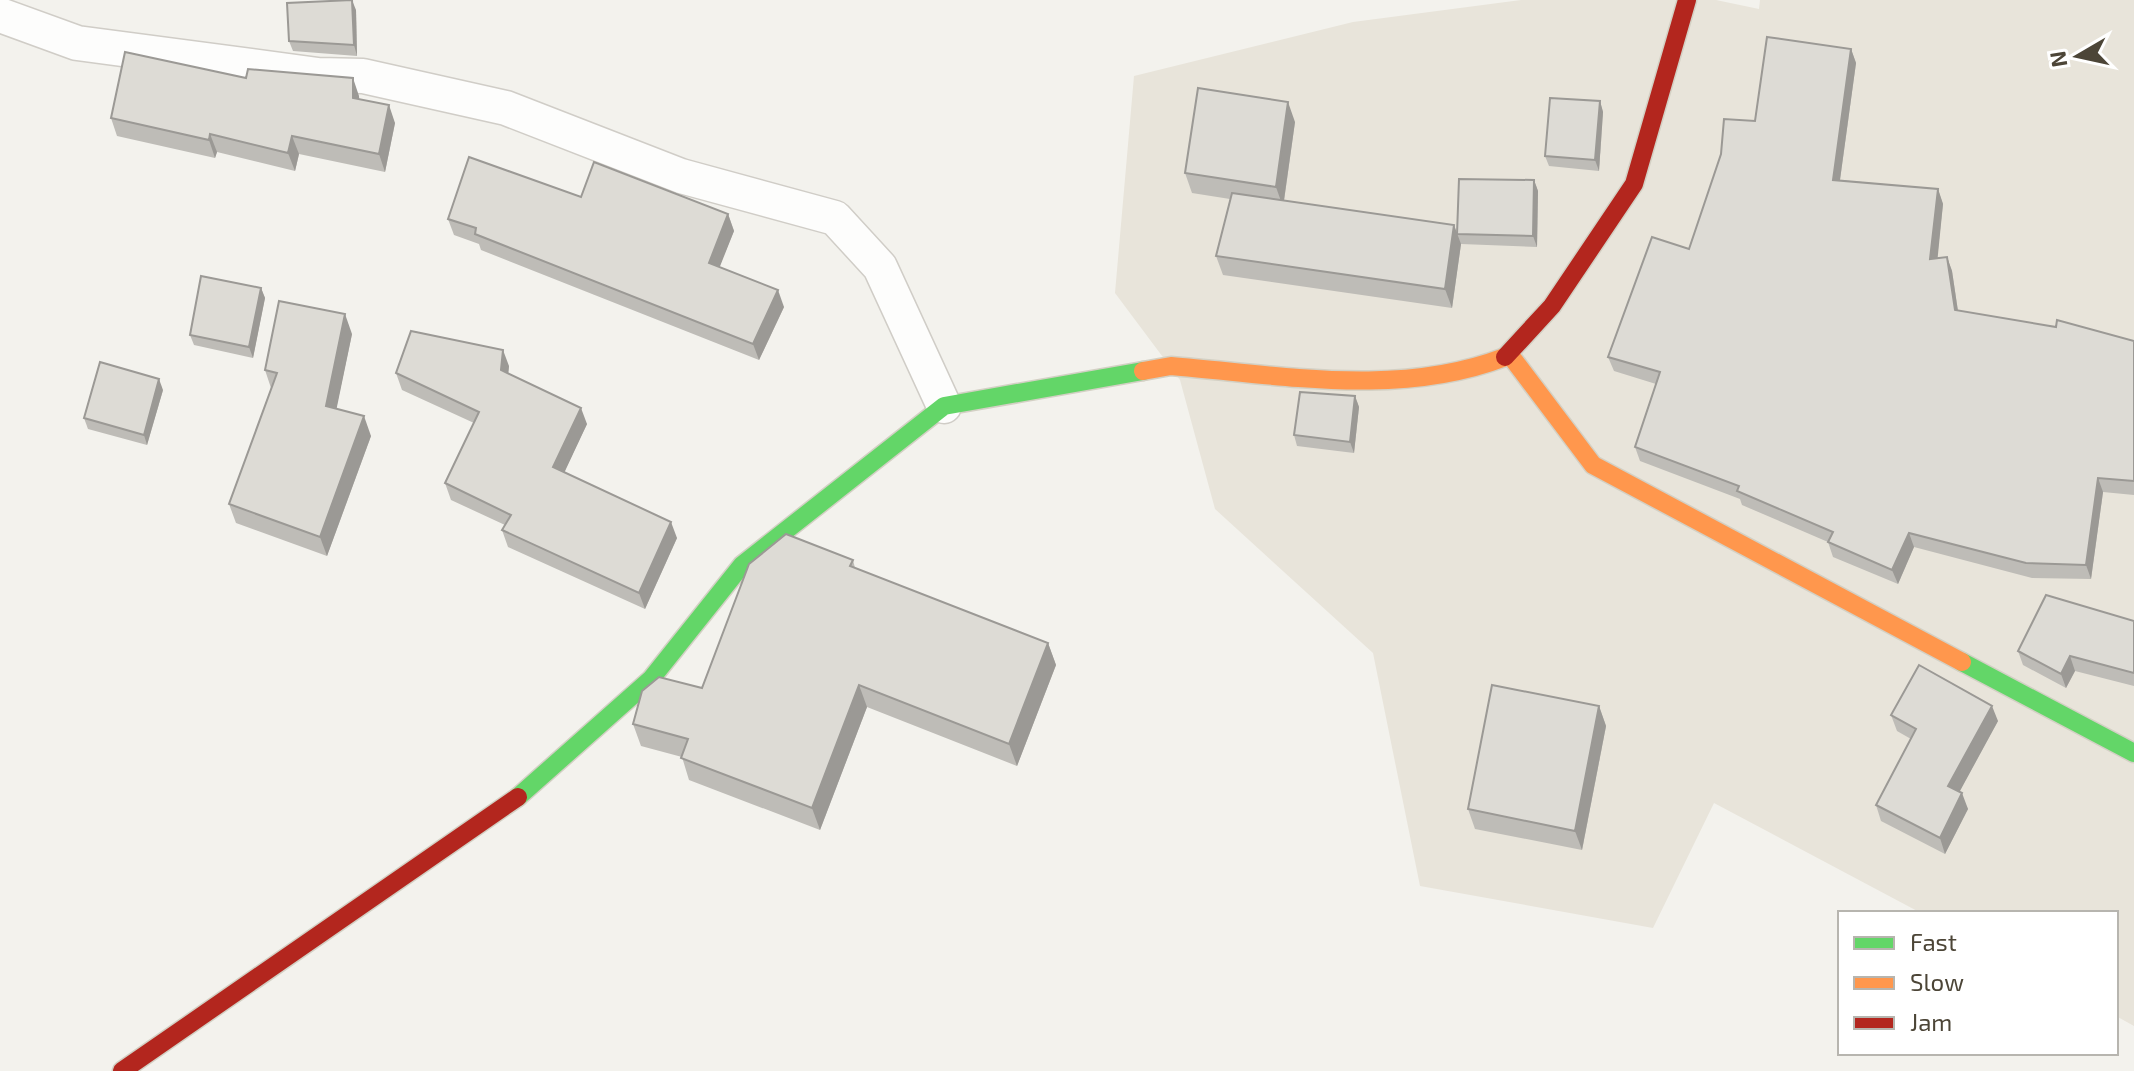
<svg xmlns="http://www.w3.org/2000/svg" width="2134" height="1071" viewBox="0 0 2134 1071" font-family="'Exo 2',sans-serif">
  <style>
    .residential { fill: #e8e4da }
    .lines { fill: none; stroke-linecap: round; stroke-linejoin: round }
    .lane-casing { stroke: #d0cdc7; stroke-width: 37 }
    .fast-casing { stroke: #d3d0c4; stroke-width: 21 }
    .slow-casing { stroke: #d3d0c4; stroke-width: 21 }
    .jam-casing { stroke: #d3d0c4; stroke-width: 21 }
    .lane { stroke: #fdfdfc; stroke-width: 34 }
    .fast { stroke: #63d668; stroke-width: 18 }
    .slow { stroke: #ff974d; stroke-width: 18 }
    .jam { stroke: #b3261e; stroke-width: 18 }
    .wall { fill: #bebcb7 }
    .shaded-wall { fill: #9b9995 }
    .building { fill: #dddbd5; stroke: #9b9995; stroke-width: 2 }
  </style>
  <rect width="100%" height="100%" fill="#f3f2ed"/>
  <polygon class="residential" points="1521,0 1716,0 1759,9 1760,0 2134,0 2134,1026 2116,1016 2116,913 1921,913 1714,803 1653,928 1420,886 1373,653 1215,509 1180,380 1115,293 1134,76 1353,22"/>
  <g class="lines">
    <defs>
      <polyline id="lane" points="0,15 77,43 318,75 363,76 506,108 681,176 835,218 880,267 944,406"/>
      <g id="fast">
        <polyline points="1962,662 2134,753"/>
        <polyline points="518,797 651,679 742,565 944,406 1143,371"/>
      </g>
      <g id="slow">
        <polyline points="1510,355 1593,465 1962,662"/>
        <path d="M1143,371L1171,366C1281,375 1399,398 1505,357"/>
      </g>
      <g id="jam">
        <polyline points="1505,357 1552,306 1634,184 1687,0"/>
        <polyline points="122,1071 518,797"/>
      </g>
    </defs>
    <use href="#lane" class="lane-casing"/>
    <use href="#fast" class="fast-casing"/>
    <use href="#slow" class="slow-casing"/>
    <use href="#jam" class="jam-casing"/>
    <use href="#lane" class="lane"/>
    <use href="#fast" class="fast"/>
    <use href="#slow" class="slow"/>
    <use href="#jam" class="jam"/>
  </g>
  <g class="wall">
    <polygon points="356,10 357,56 293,51 289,41"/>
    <polygon points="1851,49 1856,63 1840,180 1938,189 1943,204 1937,258 1947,257 1952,271 1958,311 2134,341 2134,495 2103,492 2091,579 2032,578 1914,547 1898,584 1833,557 1828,542 1742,505 1740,499 1640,461 1635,447 1656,384 1614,371 1608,357 1689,249 1755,121"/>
    <polygon points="246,78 359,96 359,99 395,123 385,172 299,154 295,171 217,152 215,158 117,136 111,118"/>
    <polygon points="1600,101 1603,112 1599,171 1549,166 1545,156"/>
    <polygon points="1295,122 1284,201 1454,225 1457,234 1534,180 1538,191 1537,247 1461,244 1452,308 1223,275 1216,256 1230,199 1192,193 1185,173"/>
    <polygon points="581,197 728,214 734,231 719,267 784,307 759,360 481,250 479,244 454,235 448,219"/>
    <polygon points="261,288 265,298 253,358 194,345 190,335"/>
    <polygon points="352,334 336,409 371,436 327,556 236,523 229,504 271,388 265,370"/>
    <polygon points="509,366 508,374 587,424 564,472 677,538 645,609 508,547 502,530 505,525 451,500 445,483 474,423 402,390 396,373"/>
    <polygon points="163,390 147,445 88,429 84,418"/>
    <polygon points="1355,396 1359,407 1354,453 1297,446 1294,435"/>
    <polygon points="853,560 855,568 1048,643 1056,665 1017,766 867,707 820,830 689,780 682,757 641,746 633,724 702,688"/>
    <polygon points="2134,621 2134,686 2075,671 2066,688 2023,665 2018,651"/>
    <polygon points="1599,706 1606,726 1582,850 1475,829 1468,809"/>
    <polygon points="1891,715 1998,721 1959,792 1968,809 1945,854 1881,821 1876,805 1911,739 1897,731"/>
  </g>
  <g class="shaded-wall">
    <polygon points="352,0 356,10 357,56 354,45"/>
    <polygon points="1851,49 1856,63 1838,194 1833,180"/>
    <polygon points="353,78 359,96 360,116 353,98"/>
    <polygon points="1600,101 1603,112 1599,171 1595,160"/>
    <polygon points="1288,102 1295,122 1283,207 1276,187"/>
    <polygon points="389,105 395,123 385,172 379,154"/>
    <polygon points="210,134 217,152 215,158 209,140"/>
    <polygon points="292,136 299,154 295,171 288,153"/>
    <polygon points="1534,180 1538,191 1537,247 1533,236"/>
    <polygon points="1938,189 1943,204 1936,274 1930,259"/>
    <polygon points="728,214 734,231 715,279 709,263"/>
    <polygon points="1454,225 1461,244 1452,308 1445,289"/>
    <polygon points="1947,257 1952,271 1960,325 1955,310"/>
    <polygon points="261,288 265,298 253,358 249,347"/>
    <polygon points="778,290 784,307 759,360 753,344"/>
    <polygon points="345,314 352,334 333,426 326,406"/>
    <polygon points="503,350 509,366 507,386 501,370"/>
    <polygon points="159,379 163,390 147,445 144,435"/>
    <polygon points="1355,396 1359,407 1354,453 1350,442"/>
    <polygon points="581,408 587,424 559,484 553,467"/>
    <polygon points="364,416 371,436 327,556 320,537"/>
    <polygon points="2098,478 2103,492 2091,579 2086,565"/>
    <polygon points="671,522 677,538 645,609 639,593"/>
    <polygon points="1909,533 1914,547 1898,584 1892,570"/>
    <polygon points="1048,643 1056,665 1017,766 1009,744"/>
    <polygon points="2070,656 2075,671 2066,688 2061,674"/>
    <polygon points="859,685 867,707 820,830 812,808"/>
    <polygon points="1599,706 1606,726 1582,850 1575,831"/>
    <polygon points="1992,706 1998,721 1954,802 1948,786"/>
    <polygon points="1962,793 1968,809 1945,854 1940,838"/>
  </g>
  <g class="building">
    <polygon points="352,0 354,45 289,41 287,3"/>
    <polygon points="1767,37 1851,49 1833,180 1938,189 1930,259 1947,257 1955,310 2056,327 2057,320 2134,341 2134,481 2098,478 2086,565 2026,563 1909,533 1892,570 1828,542 1833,532 1737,491 1739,486 1635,447 1660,372 1608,357 1652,237 1689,249 1721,154 1724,119 1755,121"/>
    <polygon points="125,52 246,78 248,69 353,78 353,98 389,105 379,154 292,136 288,153 210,134 209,140 111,118"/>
    <polygon points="1198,88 1288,102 1276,187 1185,173"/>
    <polygon points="1550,98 1600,101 1595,160 1545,156"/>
    <polygon points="469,157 581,197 594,162 728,214 709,263 778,290 753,344 475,234 476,228 448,219"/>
    <polygon points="1459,179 1534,180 1533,236 1457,234"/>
    <polygon points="1232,193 1454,225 1445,289 1216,256"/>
    <polygon points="201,276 261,288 249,347 190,335"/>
    <polygon points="279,301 345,314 326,406 364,416 320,537 229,504 277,373 265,370"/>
    <polygon points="411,331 503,350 501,370 581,408 553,467 671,522 639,593 502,530 511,515 445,483 479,412 396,373"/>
    <polygon points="100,362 159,379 144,435 84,418"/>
    <polygon points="1300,392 1355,396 1350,442 1294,435"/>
    <polygon points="786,534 853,560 850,566 1048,643 1009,744 859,685 812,808 681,758 688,739 633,724 642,691 659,677 702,688 749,564"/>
    <polygon points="2046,595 2134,621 2134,673 2070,656 2061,674 2018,651"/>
    <polygon points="1919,665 1992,706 1948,786 1962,793 1940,838 1876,805 1916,729 1891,715"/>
    <polygon points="1492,685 1599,706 1575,831 1468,809"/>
  </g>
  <rect x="1838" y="911" width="280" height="144" fill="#ffffff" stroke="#b7b5af" stroke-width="2"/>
  <rect x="1854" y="937" width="40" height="12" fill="#63d668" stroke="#b7b5af" stroke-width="2"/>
  <text x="1910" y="951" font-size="24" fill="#4c4537">Fast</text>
  <rect x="1854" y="977" width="40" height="12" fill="#ff974d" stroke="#b7b5af" stroke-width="2"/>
  <text x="1910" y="991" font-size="24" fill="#4c4537">Slow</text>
  <rect x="1854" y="1017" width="40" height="12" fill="#b3261e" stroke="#b7b5af" stroke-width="2"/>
  <text x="1910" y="1031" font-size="24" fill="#4c4537">Jam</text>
  <g transform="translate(2078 56) rotate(261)" stroke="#ffffff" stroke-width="6" paint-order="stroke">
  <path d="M0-6L14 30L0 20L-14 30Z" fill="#4c4537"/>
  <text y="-12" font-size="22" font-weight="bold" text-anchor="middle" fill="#4c4537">N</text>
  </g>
</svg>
